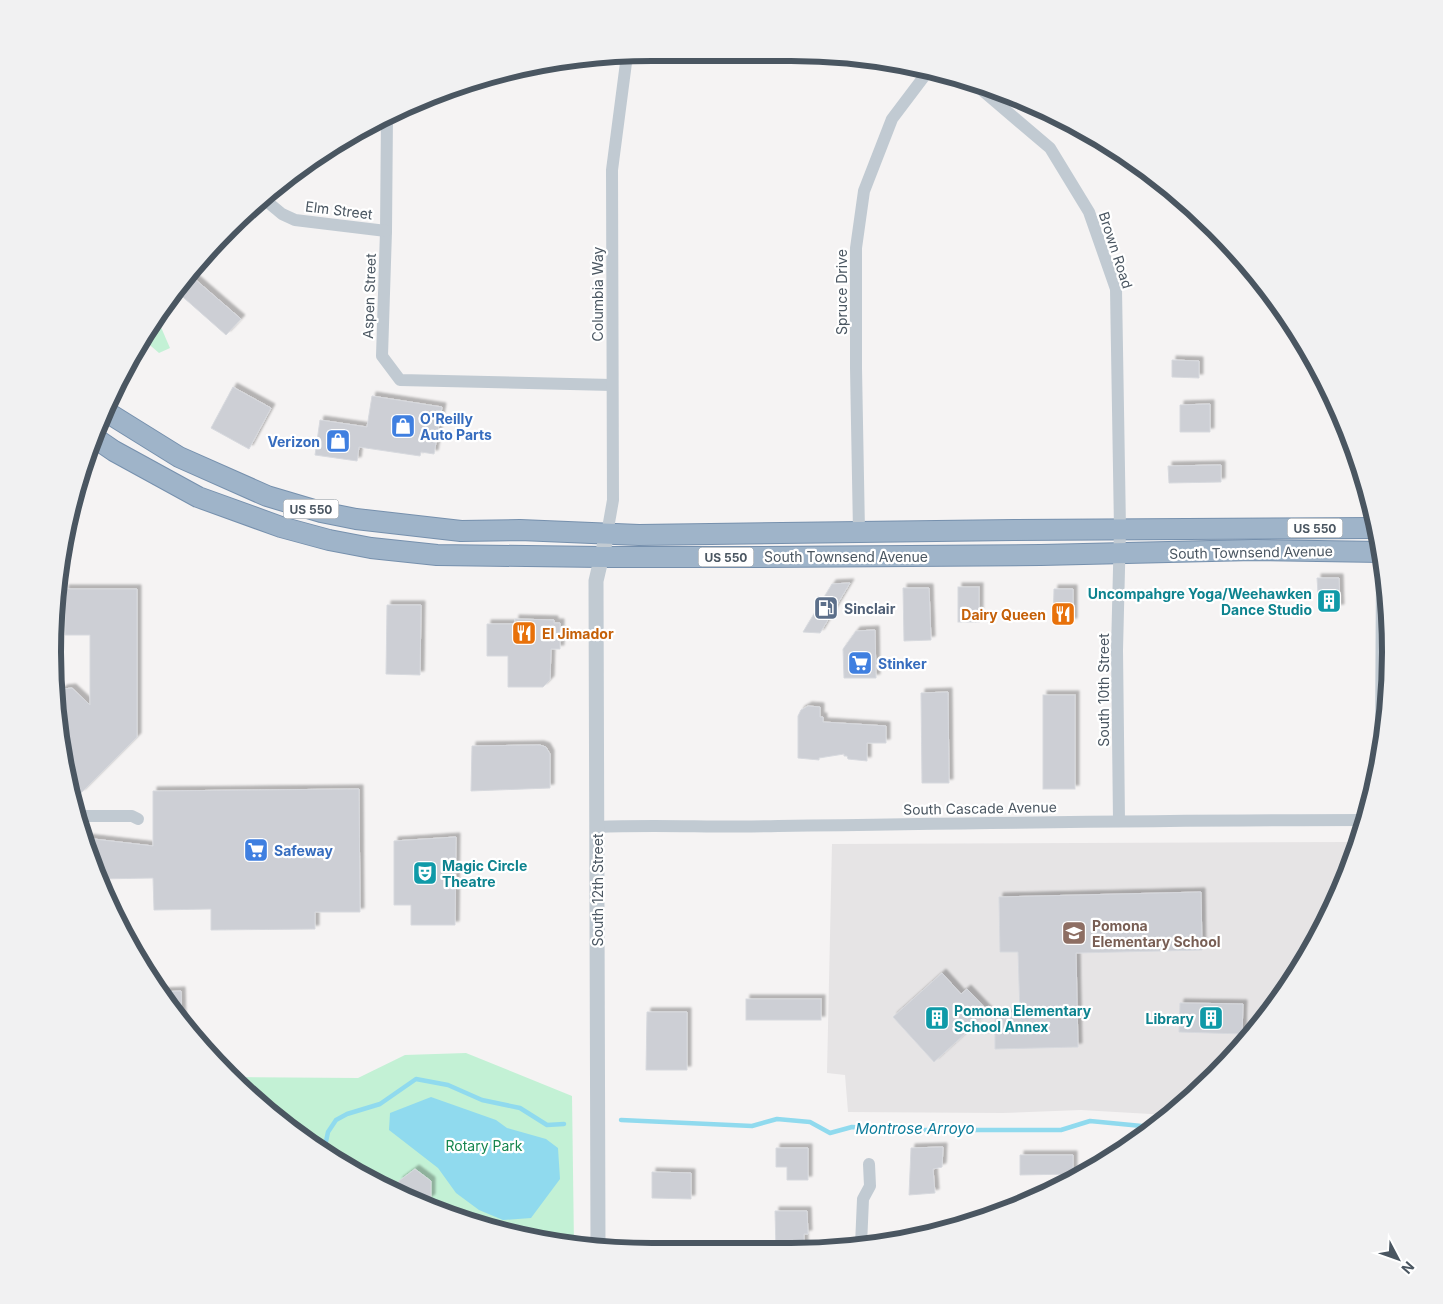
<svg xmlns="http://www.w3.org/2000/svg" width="1443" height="1304" viewBox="0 0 1443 1304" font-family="Inter,sans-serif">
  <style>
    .education { fill: #e6e4e5 }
    .green { fill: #c3f1d5 }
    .water { fill: #90daee }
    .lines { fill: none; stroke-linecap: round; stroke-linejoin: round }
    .stream { stroke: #90daee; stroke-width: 4.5 }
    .building { fill: #cdcfd5; stroke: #d7d9de; filter: url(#shadow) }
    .trunk-casing { stroke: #7690ad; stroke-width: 22 }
    .minor { stroke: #c1cad2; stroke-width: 12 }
    .tertiary { stroke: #c1cad2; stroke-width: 15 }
    .trunk { stroke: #9fb4c9; stroke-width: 20 }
    .labels { text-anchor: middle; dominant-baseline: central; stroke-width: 4.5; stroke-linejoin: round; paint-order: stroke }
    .shield { fill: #fff; stroke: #808990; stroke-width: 1 }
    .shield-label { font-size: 12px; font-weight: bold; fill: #4a5661 }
    .street-label { font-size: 14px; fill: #4a5661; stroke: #fff }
    .shop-label { font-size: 14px; font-weight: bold; fill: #366cbe; stroke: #fff; text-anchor: start }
    .culture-label { font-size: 14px; font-weight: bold; fill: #0d838f; stroke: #fff; text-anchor: end }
    .service-label { font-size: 14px; font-weight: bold; fill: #4e5e75; stroke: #fff; text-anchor: start }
    .food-label { font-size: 14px; font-weight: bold; fill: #c56008; stroke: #fff; text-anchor: end }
    .education-label { font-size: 14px; font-weight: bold; fill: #785e54; stroke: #fff; text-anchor: start }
    .park-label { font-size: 14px; fill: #17864f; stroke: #fff }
    .water-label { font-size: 15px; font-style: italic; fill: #0c7c9b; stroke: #fff }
    .rim { fill: none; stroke: #4a5661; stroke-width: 6 }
  </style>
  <defs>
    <filter id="shadow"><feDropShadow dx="4" dy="-4" stdDeviation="1" flood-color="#0004"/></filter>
  </defs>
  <rect width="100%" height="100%" fill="#f5f3f3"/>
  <polygon class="education" points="1348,842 1355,849 1345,881 1290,985 1215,1076 1168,1115 1081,1110 1003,1113 848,1112 845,1075 827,1073 832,844"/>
  <g class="green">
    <polygon points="155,322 160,325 170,348 159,353 144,340"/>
    <polygon points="466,1053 572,1096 574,1246 460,1220 353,1171 257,1103 232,1077 358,1078 405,1055"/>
  </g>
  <polygon class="water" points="431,1097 496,1120 507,1128 546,1139 558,1148 560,1179 531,1218 503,1220 479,1210 456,1193 438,1168 389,1130 390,1113"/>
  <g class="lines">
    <g class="stream">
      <polyline points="621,1120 752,1126 777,1119 810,1122 830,1133 852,1127 911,1130 1061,1130 1090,1121 1152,1127"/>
      <polyline points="324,1151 328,1132 336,1120 347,1114 380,1104 416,1079 448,1085 482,1100 520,1108 547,1125 564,1124"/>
    </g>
  </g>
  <g class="building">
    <polygon points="189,274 241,319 226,335 175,290"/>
    <polygon points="1172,360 1199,361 1199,378 1172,377"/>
    <polygon points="233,387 271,408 249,449 211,428"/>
    <polygon points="372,396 442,407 434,454 421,452 420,456 359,447 357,461 315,455 320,420 367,427"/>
    <polygon points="1210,404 1210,432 1180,432 1180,405"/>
    <polygon points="1221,465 1221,482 1169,483 1168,466"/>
    <polygon points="1317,578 1339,578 1340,608 1319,609"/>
    <polygon points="850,583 820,633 803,632 832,584"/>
    <rect x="958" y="587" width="21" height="35"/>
    <polygon points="903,588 929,588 931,640 904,641"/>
    <polygon points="65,589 137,589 137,737 81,793 71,792 64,769 61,738 69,729 59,719 57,695 63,689 72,688 90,705 90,635 65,635"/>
    <polygon points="1054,589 1073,589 1073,622 1053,622"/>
    <polygon points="387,605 421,605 420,675 386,674"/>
    <polygon points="515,619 554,620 554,623 560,623 560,649 551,649 550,680 543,687 508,687 508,656 487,656 487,624 515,624"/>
    <polygon points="875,630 876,678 844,678 843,649 856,631"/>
    <polygon points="948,692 949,783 922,783 921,693"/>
    <rect x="1043" y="695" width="32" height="94"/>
    <polygon points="808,706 820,707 820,717 823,717 823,722 886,726 886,743 867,743 867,761 848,759 847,756 844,756 844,754 819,758 819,760 798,758 798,716 801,710"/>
    <polygon points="540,745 546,747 550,754 550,788 471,791 472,746"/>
    <polygon points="359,789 360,912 315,912 315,929 211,930 211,909 154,910 153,878 97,879 85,838 153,846 153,791"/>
    <polygon points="456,837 455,925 411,925 411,905 394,905 394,841"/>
    <polygon points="1201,892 1202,950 1076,953 1078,1047 995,1049 995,1014 1020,1013 1018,952 1000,952 999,897"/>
    <polygon points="942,973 961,994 967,989 989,1012 934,1062 893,1017"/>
    <polygon points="181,991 182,1022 176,1017 162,992"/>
    <rect x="746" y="999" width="75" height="21"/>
    <polygon points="1180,1003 1243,1004 1242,1034 1179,1032"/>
    <polygon points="647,1012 687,1012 687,1070 646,1070"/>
    <polygon points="943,1147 942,1167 933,1169 935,1193 909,1195 911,1148"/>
    <polygon points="776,1148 808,1148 808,1180 787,1180 787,1167 776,1167"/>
    <polygon points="1020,1155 1073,1155 1073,1174 1020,1175"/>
    <polygon points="415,1169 431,1181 431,1198 423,1203 400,1193 399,1181"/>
    <polygon points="652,1172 691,1173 691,1199 652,1198"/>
    <polygon points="775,1211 807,1211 808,1234 804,1234 804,1250 776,1251"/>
  </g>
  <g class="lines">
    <defs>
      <g id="trunk">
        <polyline points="105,411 179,457 267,496 321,512 356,519 461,531 520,530 639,535 1014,530 1377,528"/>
        <polyline points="95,438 114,451 198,497 281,527 329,540 371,548 437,555 601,557 764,557 1041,555 1254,550 1381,552"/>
      </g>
    </defs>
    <use href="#trunk" class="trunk-casing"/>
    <g class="minor">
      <polyline points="976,85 1050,148 1089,212 1116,289 1120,529 1117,650 1119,820"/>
      <polyline points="387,114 386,231 382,356 400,380 612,385"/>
      <polyline points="264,199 282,214 295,220 386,231"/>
      <polyline points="859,532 856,368 856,248 864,191 892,119 929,70"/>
      <polyline points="607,534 613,500 612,170 627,55"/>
      <polyline points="1381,749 1382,561"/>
      <polyline points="78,816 132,816 138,819"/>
      <path d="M597,827C657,824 718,828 778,826C973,823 1168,820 1364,820"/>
      <polyline points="861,1245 863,1199 870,1186 869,1164"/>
    </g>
    <polyline class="tertiary" points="598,1247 596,581 607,534"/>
    <use href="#trunk" class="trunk"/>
  </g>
  <defs>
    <symbol id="shop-square" viewBox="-11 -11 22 22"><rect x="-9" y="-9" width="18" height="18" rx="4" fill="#3f7fe0" stroke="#fff"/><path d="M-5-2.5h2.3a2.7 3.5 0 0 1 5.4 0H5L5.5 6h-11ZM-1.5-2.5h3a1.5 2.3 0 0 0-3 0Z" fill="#fff"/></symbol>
    <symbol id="building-square" viewBox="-11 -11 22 22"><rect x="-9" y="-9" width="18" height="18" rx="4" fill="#0f9aa8" stroke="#fff"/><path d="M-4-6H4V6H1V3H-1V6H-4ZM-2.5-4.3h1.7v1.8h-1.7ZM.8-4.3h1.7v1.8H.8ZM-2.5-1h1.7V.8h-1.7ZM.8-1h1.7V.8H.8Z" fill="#fff"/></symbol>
    <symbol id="fuel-square" viewBox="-11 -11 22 22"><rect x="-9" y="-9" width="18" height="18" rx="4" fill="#5c6f8a" stroke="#fff"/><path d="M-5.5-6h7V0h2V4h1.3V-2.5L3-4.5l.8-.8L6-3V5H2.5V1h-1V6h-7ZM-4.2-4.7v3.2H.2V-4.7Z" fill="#fff"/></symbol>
    <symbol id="restaurant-square" viewBox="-11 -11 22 22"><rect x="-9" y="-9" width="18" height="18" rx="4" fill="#e8710a" stroke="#fff"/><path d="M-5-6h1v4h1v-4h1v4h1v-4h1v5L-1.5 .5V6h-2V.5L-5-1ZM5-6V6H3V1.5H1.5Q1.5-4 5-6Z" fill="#fff"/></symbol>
    <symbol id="supermarket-square" viewBox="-11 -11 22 22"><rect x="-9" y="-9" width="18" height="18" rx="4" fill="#3f7fe0" stroke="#fff"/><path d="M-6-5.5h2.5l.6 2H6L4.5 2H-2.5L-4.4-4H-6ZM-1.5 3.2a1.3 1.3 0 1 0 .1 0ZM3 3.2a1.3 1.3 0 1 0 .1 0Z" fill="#fff"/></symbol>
    <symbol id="theatre-square" viewBox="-11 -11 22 22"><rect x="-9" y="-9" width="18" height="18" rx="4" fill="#0f9aa8" stroke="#fff"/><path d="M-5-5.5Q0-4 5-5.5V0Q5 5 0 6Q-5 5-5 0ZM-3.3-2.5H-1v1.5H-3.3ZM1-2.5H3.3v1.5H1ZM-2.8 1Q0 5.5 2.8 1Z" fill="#fff"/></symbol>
    <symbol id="school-square" viewBox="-11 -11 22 22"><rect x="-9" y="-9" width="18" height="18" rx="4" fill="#8d6e63" stroke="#fff"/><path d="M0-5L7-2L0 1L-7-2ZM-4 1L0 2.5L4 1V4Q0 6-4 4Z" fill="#fff"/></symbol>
  </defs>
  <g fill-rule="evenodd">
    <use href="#shop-square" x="389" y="412" width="28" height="28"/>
    <use href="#shop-square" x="324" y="427" width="28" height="28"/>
    <use href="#building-square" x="1315" y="587" width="28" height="28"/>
    <use href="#fuel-square" x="812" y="594" width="28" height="28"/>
    <use href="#restaurant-square" x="1049" y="600" width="28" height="28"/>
    <use href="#restaurant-square" x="510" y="619" width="28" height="28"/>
    <use href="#supermarket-square" x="846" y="649" width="28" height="28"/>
    <use href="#supermarket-square" x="242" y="836" width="28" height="28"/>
    <use href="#theatre-square" x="411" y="859" width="28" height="28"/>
    <use href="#school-square" x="1060" y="919" width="28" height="28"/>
    <use href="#building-square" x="923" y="1004" width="28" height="28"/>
    <use href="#building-square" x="1197" y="1004" width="28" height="28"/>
  </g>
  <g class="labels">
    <g class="shield">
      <rect x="283.5" y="499.5" width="55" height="19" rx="4"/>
      <rect x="1287.5" y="518.5" width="55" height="19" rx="4"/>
      <rect x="698.5" y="547.5" width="55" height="19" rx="4"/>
    </g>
    <g class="shield-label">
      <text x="311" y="509">US 550</text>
      <text x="1315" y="528">US 550</text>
      <text x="726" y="557">US 550</text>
    </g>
    <g class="street-label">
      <text transform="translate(339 210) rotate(7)">Elm Street</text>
      <text transform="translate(1116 250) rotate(72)">Brown Road</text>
      <text transform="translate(841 292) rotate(-90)">Spruce Drive</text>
      <text transform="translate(597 294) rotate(-90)">Columbia Way</text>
      <text transform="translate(369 296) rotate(-88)">Aspen Street</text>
      <text transform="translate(1251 552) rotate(-1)">South Townsend Avenue</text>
      <text x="846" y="556">South Townsend Avenue</text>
      <text transform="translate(1103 690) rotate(-90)">South 10th Street</text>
      <text transform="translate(980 808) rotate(-1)">South Cascade Avenue</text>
      <text transform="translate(597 890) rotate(-90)">South 12th Street</text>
    </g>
    <g class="shop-label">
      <text x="420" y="418">O'Reilly<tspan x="420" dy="16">Auto Parts</tspan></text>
      <text x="320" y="441" text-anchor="end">Verizon</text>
      <text x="878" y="663">Stinker</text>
      <text x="274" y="850">Safeway</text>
    </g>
    <g class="culture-label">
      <text x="1312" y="593">Uncompahgre Yoga/Weehawken<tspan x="1312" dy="16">Dance Studio</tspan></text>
      <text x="442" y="865" text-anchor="start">Magic Circle<tspan x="442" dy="16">Theatre</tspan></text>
      <text x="954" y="1010" text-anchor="start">Pomona Elementary<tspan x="954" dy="16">School Annex</tspan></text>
      <text x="1194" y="1018">Library</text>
    </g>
    <g class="service-label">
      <text x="844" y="608">Sinclair</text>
    </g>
    <g class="food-label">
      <text x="1046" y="614">Dairy Queen</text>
      <text x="542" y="633" text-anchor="start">El Jimador</text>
    </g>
    <g class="education-label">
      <text x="1092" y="925">Pomona<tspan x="1092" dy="16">Elementary School</tspan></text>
    </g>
    <g class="park-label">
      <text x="484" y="1145">Rotary Park</text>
    </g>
    <g class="water-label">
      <text x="915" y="1128">Montrose Arroyo</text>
    </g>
  </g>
  <path d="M0 0H1443V1304H0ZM652 61H791A591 591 0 0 1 1382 652V652A591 591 0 0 1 791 1243H652A591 591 0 0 1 61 652V652A591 591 0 0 1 652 61Z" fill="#f1f1f2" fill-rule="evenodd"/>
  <path class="rim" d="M652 61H791A591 591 0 0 1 1382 652V652A591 591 0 0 1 791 1243H652A591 591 0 0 1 61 652V652A591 591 0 0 1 652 61Z"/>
  <g transform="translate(1398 1259) rotate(131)" stroke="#ffffff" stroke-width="4" paint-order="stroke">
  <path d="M0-4L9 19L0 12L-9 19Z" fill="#4a5661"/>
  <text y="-8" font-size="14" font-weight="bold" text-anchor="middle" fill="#4a5661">N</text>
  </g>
</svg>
